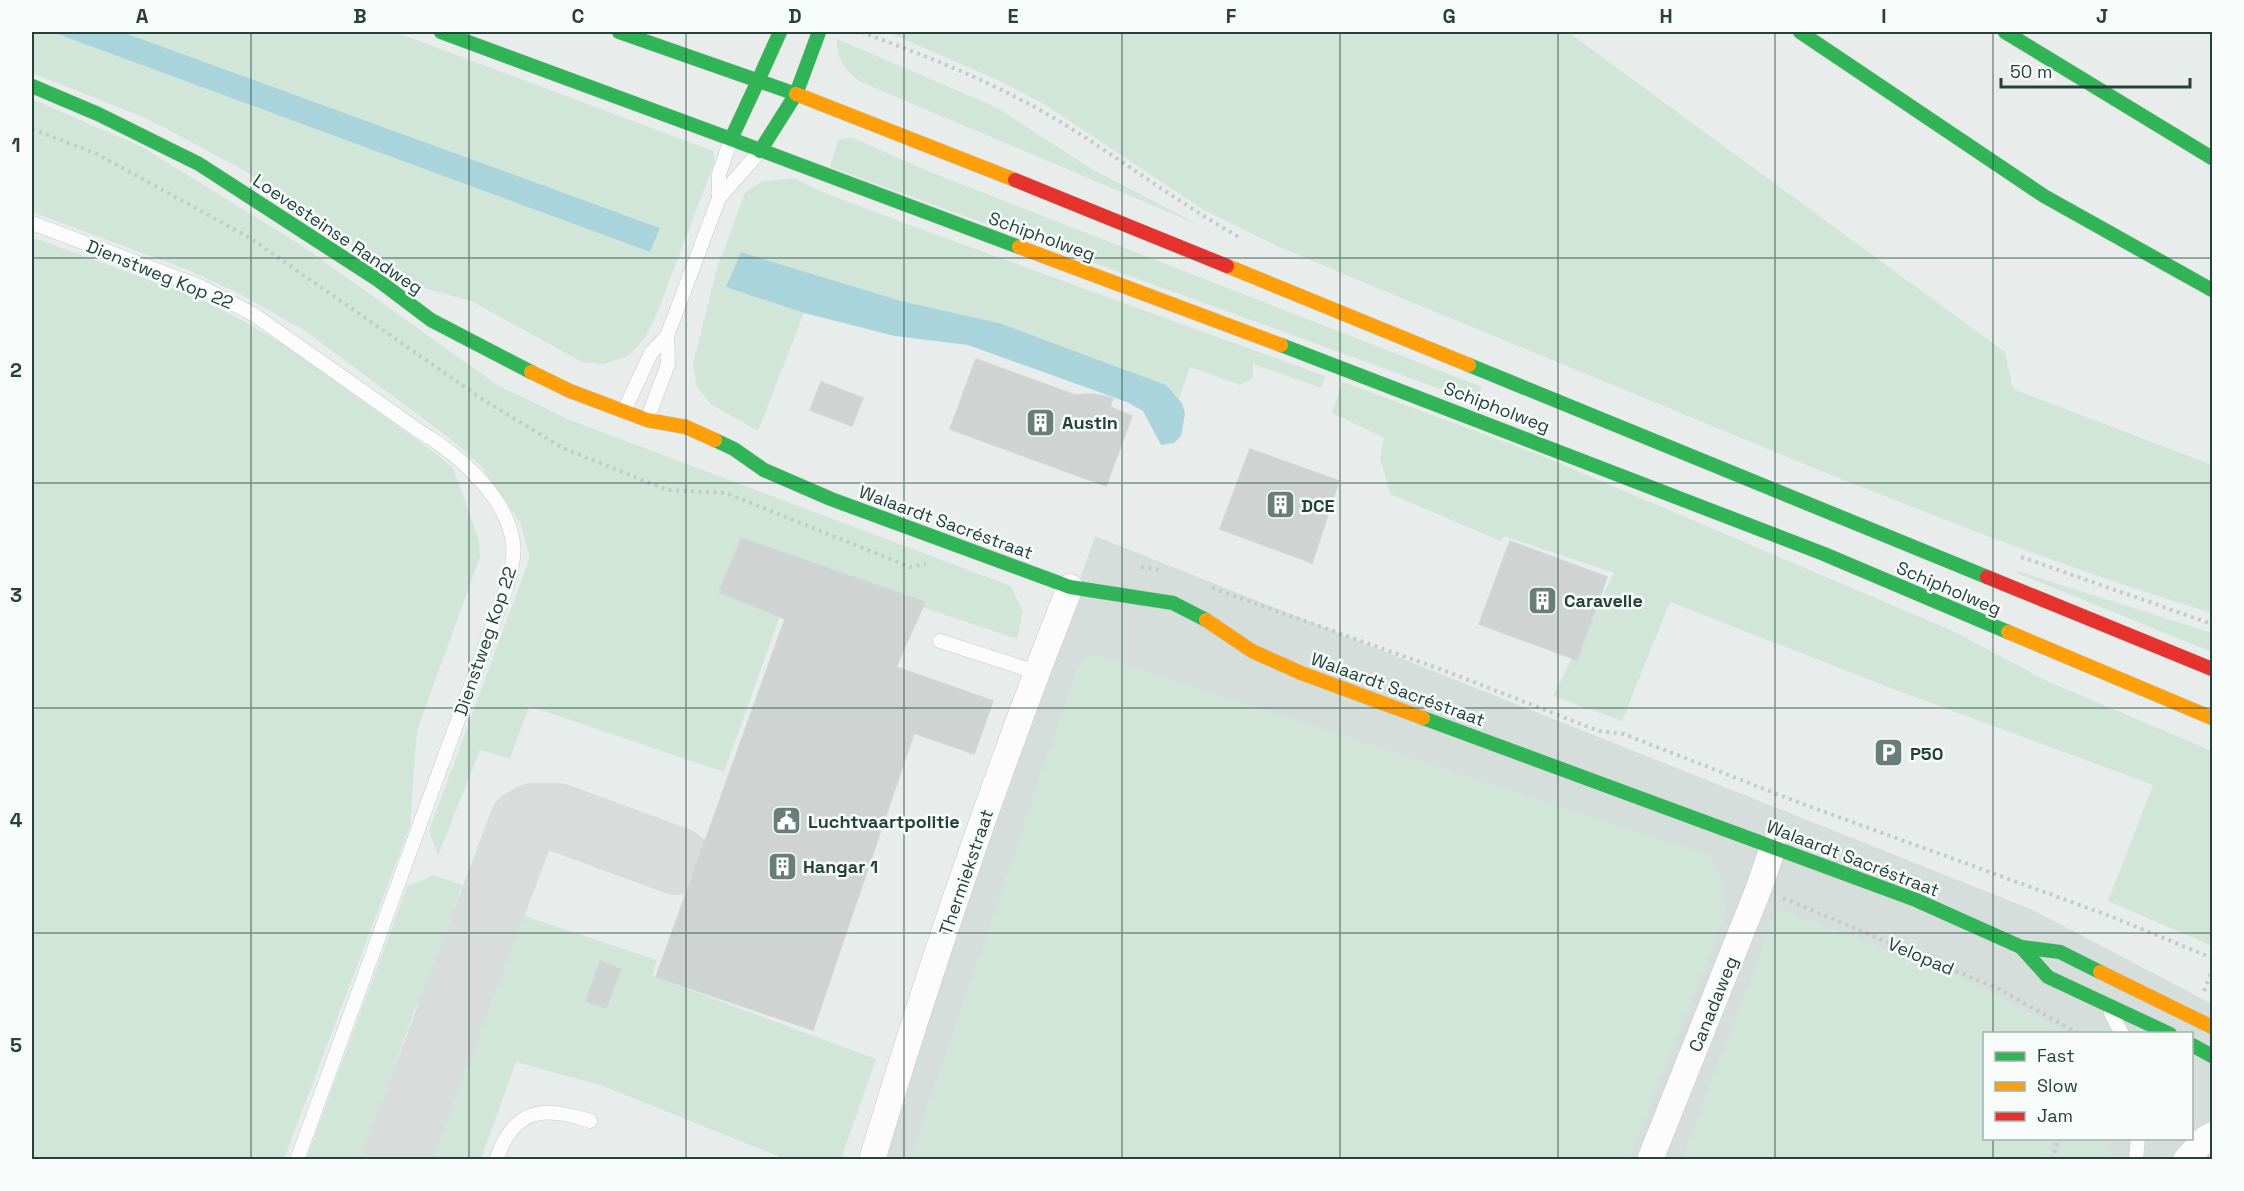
<svg xmlns="http://www.w3.org/2000/svg" width="2244" height="1191" viewBox="0 0 2244 1191" font-family="'Space Grotesk',sans-serif">
  <style>
    .built { fill: #d6dedb; fill-rule: evenodd }
    .green { fill: #d1e6d8 }
    .water { fill: #a9d4db }
    .lines { fill: none; stroke-linecap: round; stroke-linejoin: round }
    .taxiway { stroke: #d8dddc; stroke-width: 68 }
    .building { fill: #cfd4d2; stroke: #d1d6d4; stroke-width: 1.5 }
    .lane-casing { stroke: #c5cac8; stroke-width: 15 }
    .street-casing { stroke: #c5cac8; stroke-width: 27 }
    .fast-casing { stroke: #c3cbc8; stroke-width: 15 }
    .slow-casing { stroke: #c3cbc8; stroke-width: 15 }
    .jam-casing { stroke: #c3cbc8; stroke-width: 15 }
    .path { stroke: #c3ccca; stroke-width: 4; stroke-dasharray: 3 4.5; stroke-linecap: butt }
    .lane { stroke: #fcfcfc; stroke-width: 14 }
    .street { stroke: #fcfcfc; stroke-width: 26 }
    .fast { stroke: #30b455; stroke-width: 14 }
    .slow { stroke: #ff9f0a; stroke-width: 14 }
    .jam { stroke: #e5322d; stroke-width: 14 }
    .grid { fill: none; stroke: #24423a; stroke-width: 1.5; stroke-opacity: 0.55 }
    .labels { text-anchor: middle; dominant-baseline: central; stroke-width: 5; stroke-linejoin: round; paint-order: stroke }
    .street-label { font-size: 18px; fill: #24423a; stroke: #f7fbf9 }
    .poi-label { font-size: 18px; font-weight: bold; fill: #24423a; stroke: #f7fbf9; text-anchor: start }
    .neatline { fill: none; stroke: #24423a; stroke-width: 2 }
    .grid-label { font-size: 20px; text-anchor: middle; font-weight: bold; fill: #24423a }
  </style>
  <rect width="100%" height="100%" fill="#e8edeb"/>
  <path class="built" d="M1095,536L2035,911L2212,1004V1159L879,1160ZM1984,1034H2192V1138H1984Z"/>
  <g class="green">
    <polygon points="32,32 52,32 650,252 660,228 122,32 395,32 713,151 715,161 656,316 645,338 628,356 604,364 582,362 471,301 405,283 247,172 148,119 32,73"/>
    <path d="M888,32H1568L2005,352L2013,389L2212,465V613C2032,558 1857,486 1683,414C1548,358 1412,303 1277,246L1202,209L1047,106L1000,81Z"/>
    <path d="M837,39L996,107L1090,168L1199,225L861,82C845,71 836,59 837,39Z"/>
    <polygon points="32,99 142,147 301,245 499,386 570,420 1011,586 1023,612 1017,639 737,545 721,589 782,611 724,772 529,706 510,759 480,750 438,856 429,831 530,557 520,522 480,465 448,437 304,330 236,292 188,270 32,212"/>
    <polygon points="851,137 930,172 1482,387 1476,402 830,167 838,140"/>
    <polygon points="794,178 822,192 929,232 1325,376 1321,388 1253,364 1253,378 1240,385 1190,367 1179,399 1166,385 999,323 901,301 742,252 726,287 804,313 758,431 712,405 697,387 693,364 717,268 745,193 760,182"/>
    <polygon points="32,237 203,300 245,322 284,345 438,455 453,468 479,540 480,557 417,731 410,826 284,1159 32,1159"/>
    <polygon points="1343,382 1535,453 1953,631 2047,681 2212,751 2212,946 2108,901 2153,785 1888,687 1670,602 1622,721 1553,696 1614,573 1504,536 1501,541 1390,494 1380,457 1384,438 1332,413"/>
    <polygon points="2018,571 2212,633 2212,652 2014,572"/>
    <polygon points="1092,654 1710,856 1723,882 1725,915 1629,1159 910,1159 1078,667"/>
    <polygon points="433,875 462,885 425,993 415,1009 361,1159 306,1159 407,887"/>
    <polygon points="1777,909 1968,980 2068,1033 1984,1034 1984,1138 2053,1139 2046,1159 1682,1159"/>
    <polygon points="525,916 657,960 652,976 876,1059 841,1159 785,1159 603,1086 516,1062 481,1159 430,1160 517,923"/>
    <polygon points="2063,1138 2108,1139 2107,1159 2061,1159 2056,1155"/>
  </g>
  <g class="water">
    <polygon points="52,32 122,32 660,228 650,252"/>
    <polygon points="741,252 901,301 999,323 1166,385 1182,403 1185,414 1181,436 1174,443 1161,445 1143,411 1127,402 968,345 895,336 804,313 726,287"/>
  </g>
  <g class="lines">
    <polyline class="taxiway" points="396,1160 523,823 533,817 557,817 677,861"/>
  </g>
  <g class="building">
    <polygon points="976,359 1075,395 1093,394 1113,398 1110,407 1132,416 1106,486 950,429"/>
    <polygon points="821,382 863,398 852,426 810,410"/>
    <polygon points="1250,449 1339,481 1312,563 1220,529"/>
    <polygon points="741,538 925,602 896,667 993,701 974,754 914,733 813,1030 656,977 785,619 719,592"/>
    <polygon points="1510,541 1607,577 1577,660 1479,624"/>
    <polygon points="600,961 621,969 606,1008 586,1001"/>
  </g>
  <g class="lines">
    <defs>
      <g id="lane">
        <polyline points="719,198 760,151"/>
        <path d="M32,223L199,286L253,314L419,431C457,453 507,496 513,543C515,559 510,573 506,589L297,1160"/>
        <polyline points="624,411 651,353 667,336"/>
        <polyline points="647,420 668,364 667,336 719,198 719,174 731,139"/>
        <polyline points="940,641 1036,672"/>
        <polyline points="2111,1013 2122,1034"/>
        <path d="M496,1160C514,1108 543,1105 590,1121"/>
        <polyline points="2136,1160 2138,1138"/>
      </g>
      <g id="street">
        <path d="M872,1160C930,966 996,775 1070,587"/>
        <polyline points="1650,1160 1759,888 1773,847"/>
        <polyline points="2186,1160 2205,1139 2212,1135"/>
      </g>
      <g id="fast">
        <polyline points="441,32 731,139"/>
        <polyline points="619,32 796,94 760,151"/>
        <polyline points="1800,32 2044,196 2212,290"/>
        <polyline points="2005,32 2212,158"/>
        <polyline points="758,81 731,139 1019,247"/>
        <polyline points="758,81 780,32"/>
        <polyline points="32,86 98,114 199,164 378,280 431,320 531,372"/>
        <polyline points="796,94 819,32"/>
        <polyline points="1281,345 1824,554 2008,632"/>
        <polyline points="1469,365 1987,577"/>
        <polyline points="715,440 734,449 764,470 831,499 1070,587 1173,603 1206,620"/>
        <polyline points="1423,718 1916,900 2021,947 2060,952 2100,972"/>
        <polyline points="2021,947 2048,977 2170,1034"/>
        <polyline points="2192,1045 2212,1056"/>
      </g>
      <g id="slow">
        <polyline points="796,94 1015,180"/>
        <polyline points="1019,247 1281,345"/>
        <polyline points="1227,266 1469,365"/>
        <polyline points="531,372 570,391 647,420 686,427 715,440"/>
        <polyline points="1206,620 1252,651 1301,673 1423,718"/>
        <polyline points="2008,632 2212,718"/>
        <polyline points="2100,972 2212,1027"/>
      </g>
      <g id="jam">
        <polyline points="1015,180 1227,266"/>
        <polyline points="1987,577 2212,669"/>
      </g>
    </defs>
    <use href="#lane" class="lane-casing"/>
    <use href="#street" class="street-casing"/>
    <use href="#fast" class="fast-casing"/>
    <use href="#slow" class="slow-casing"/>
    <use href="#jam" class="jam-casing"/>
    <g class="path">
      <path d="M861,32C927,56 993,82 1054,118C1117,156 1175,201 1239,237"/>
      <polyline points="32,129 97,154 250,238 485,401 563,448 667,490 726,493 910,567 926,564"/>
      <polyline points="2021,557 2212,624"/>
      <polyline points="1141,567 1160,570"/>
      <polyline points="1212,588 1448,672 1599,731 1624,734 1792,800 2110,916 2212,958"/>
      <polyline points="1783,898 1999,989 2079,1034"/>
      <polyline points="2204,991 2212,971"/>
      <polyline points="2052,1160 2059,1138"/>
    </g>
    <use href="#lane" class="lane"/>
    <use href="#street" class="street"/>
    <use href="#fast" class="fast"/>
    <use href="#slow" class="slow"/>
    <use href="#jam" class="jam"/>
  </g>
  <path class="grid" d="M251,32V1160M469,32V1160M686,32V1160M904,32V1160M1122,32V1160M1340,32V1160M1558,32V1160M1775,32V1160M1993,32V1034M32,258H2212M32,483H2212M32,708H2212M32,933H2212M1993,1138V1160"/>
  <defs>
    <symbol id="building-square" viewBox="-11 -11 22 22"><rect x="-9" y="-9" width="18" height="18" rx="4" fill="#697e78" stroke="#f7fbf9"/><path d="M-4-6H4V6H1V3H-1V6H-4ZM-2.5-4.3h1.7v1.8h-1.7ZM.8-4.3h1.7v1.8H.8ZM-2.5-1h1.7V.8h-1.7ZM.8-1h1.7V.8H.8Z" fill="#fff"/></symbol>
    <symbol id="parking-square" viewBox="-11 -11 22 22"><rect x="-9" y="-9" width="18" height="18" rx="4" fill="#697e78" stroke="#f7fbf9"/><path d="M-3.5-5.5H1a3.5 3.5 0 0 1 0 7H-1V5.5H-3.5ZM-1-3.4V-.6H.8a1.4 1.4 0 0 0 0-2.8Z" fill="#fff"/></symbol>
    <symbol id="civic-square" viewBox="-11 -11 22 22"><rect x="-9" y="-9" width="18" height="18" rx="4" fill="#697e78" stroke="#f7fbf9"/><path d="M-.6-6.5H3V-4.5H.6V-3L4-1V1h2V6H-6V1h2V-1L-.6-3ZM-1.2 2.5V6h2.4V2.5Z" fill="#fff"/></symbol>
  </defs>
  <g fill-rule="evenodd">
    <use href="#building-square" x="1024" y="406" width="33" height="33"/>
    <use href="#building-square" x="1264" y="488" width="33" height="33"/>
    <use href="#building-square" x="1526" y="584" width="33" height="33"/>
    <use href="#parking-square" x="1872" y="736" width="33" height="33"/>
    <use href="#civic-square" x="770" y="804" width="33" height="33"/>
    <use href="#building-square" x="766" y="850" width="33" height="33"/>
  </g>
  <g class="labels">
    <g class="street-label">
      <text transform="translate(338 234) rotate(34)">Loevesteinse Randweg</text>
      <text transform="translate(1042 236) rotate(20)">Schipholweg</text>
      <text transform="translate(160 274) rotate(22)">Dienstweg Kop 22</text>
      <text transform="translate(1497 407) rotate(21)">Schipholweg</text>
      <text transform="translate(946 522) rotate(20)">Walaardt Sacréstraat</text>
      <text transform="translate(1949 588) rotate(23)">Schipholweg</text>
      <text transform="translate(485 641) rotate(-71)">Dienstweg Kop 22</text>
      <text transform="translate(1398 689) rotate(20)">Walaardt Sacréstraat</text>
      <text transform="translate(1853 858) rotate(21)">Walaardt Sacréstraat</text>
      <text transform="translate(966 872) rotate(-71)">Thermiekstraat</text>
      <text transform="translate(1921 956) rotate(23)">Velopad</text>
      <text transform="translate(1713 1004) rotate(-68)">Canadaweg</text>
    </g>
    <g class="poi-label">
      <text x="1062" y="422">Austin</text>
      <text x="1301" y="505">DCE</text>
      <text x="1564" y="600">Caravelle</text>
      <text x="1910" y="753">P50</text>
      <text x="808" y="821">Luchtvaartpolitie</text>
      <text x="803" y="866">Hangar 1</text>
    </g>
  </g>
  <rect width="2244" height="1191" fill="none" stroke="#f7fbf9" stroke-width="66"/>
  <rect x="1983" y="1032" width="210" height="108" fill="#f7fbf9" stroke="#a3b1ad" stroke-width="1.5"/>
  <rect x="1995" y="1052" width="30" height="9" fill="#30b455" stroke="#a3b1ad" stroke-width="1.5"/>
  <text x="2037" y="1062" font-size="18" fill="#24423a">Fast</text>
  <rect x="1995" y="1082" width="30" height="9" fill="#ff9f0a" stroke="#a3b1ad" stroke-width="1.5"/>
  <text x="2037" y="1092" font-size="18" fill="#24423a">Slow</text>
  <rect x="1995" y="1112" width="30" height="9" fill="#e5322d" stroke="#a3b1ad" stroke-width="1.5"/>
  <text x="2037" y="1122" font-size="18" fill="#24423a">Jam</text>
  <path d="M2001 78v9h189v-9" fill="none" stroke="#24423a" stroke-width="3"/>
  <text x="2010" y="78" font-size="18" fill="#24423a" stroke="#f7fbf9" stroke-width="4.5" paint-order="stroke">50 m</text>
  <rect x="33" y="33" width="2178" height="1125" class="neatline"/>
  <g class="grid-label">
    <text x="142" y="23">A</text>
    <text x="360" y="23">B</text>
    <text x="578" y="23">C</text>
    <text x="795" y="23">D</text>
    <text x="1013" y="23">E</text>
    <text x="1231" y="23">F</text>
    <text x="1449" y="23">G</text>
    <text x="1666" y="23">H</text>
    <text x="1884" y="23">I</text>
    <text x="2102" y="23">J</text>
    <text x="16" y="152">1</text>
    <text x="16" y="377">2</text>
    <text x="16" y="602">3</text>
    <text x="16" y="827">4</text>
    <text x="16" y="1052">5</text>
  </g>
</svg>
